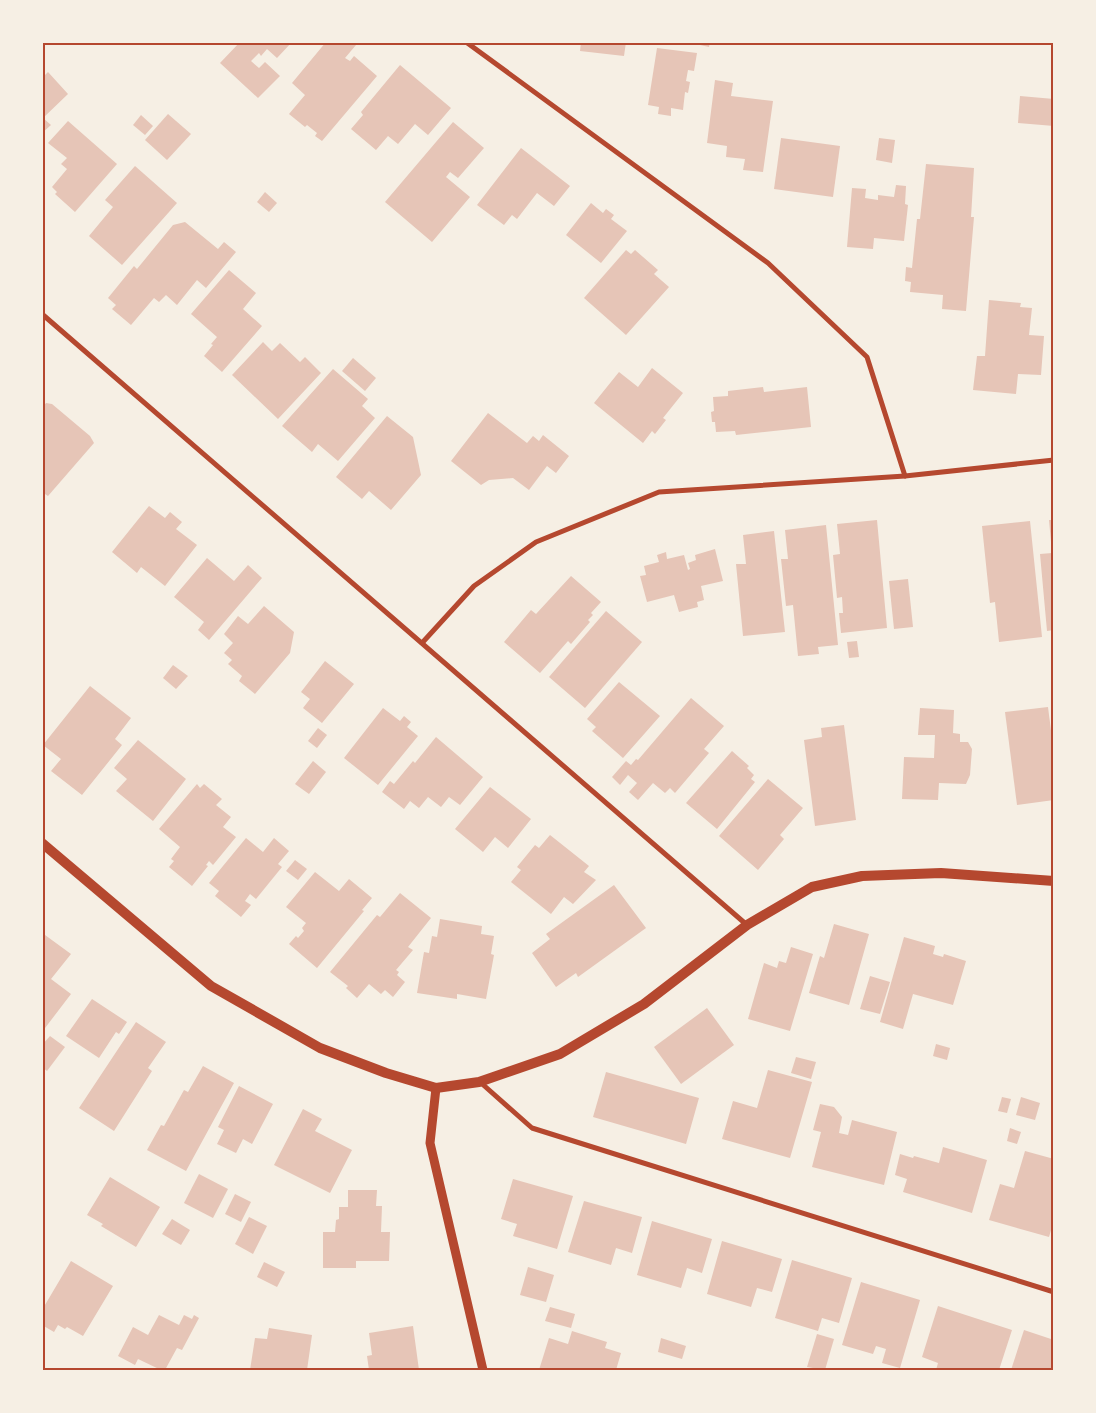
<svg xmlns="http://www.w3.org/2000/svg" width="1096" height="1413" viewBox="0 0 1096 1413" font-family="'Asap Condensed',sans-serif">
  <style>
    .building { fill: #e6c5b7 }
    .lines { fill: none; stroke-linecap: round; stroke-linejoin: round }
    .minor { stroke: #b5482f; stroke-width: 5 }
    .tertiary { stroke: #b5482f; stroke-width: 9 }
    .secondary { stroke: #b5482f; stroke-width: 10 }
    .neatline { fill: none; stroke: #b5482f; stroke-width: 2 }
  </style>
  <rect width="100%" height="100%" fill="#f6efe4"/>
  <g class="building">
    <polygon points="240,42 292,42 277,58 267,49 261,56 259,53 251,61 259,68 265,62 280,76 258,98 220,63"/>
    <polygon points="326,42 353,42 356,45 345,58 350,61 354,56 377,76 322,141 315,136 317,133 307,125 305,127 289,114 305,95 292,83"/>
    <polygon points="581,42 626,42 624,56 580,51"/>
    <polygon points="687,42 710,42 709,47"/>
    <polygon points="657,48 697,53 694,71 688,70 686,81 690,82 688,93 685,92 683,110 671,108 671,116 658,114 659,107 648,105"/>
    <polygon points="400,65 451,108 428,135 415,124 398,144 388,136 376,150 351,129 363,115 361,112"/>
    <polygon points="48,72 68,94 43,118 51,125 42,133 42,78"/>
    <polygon points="715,80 733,83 731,96 773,101 763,172 743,170 745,159 726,157 727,146 707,143"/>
    <polygon points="1020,96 1054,99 1054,126 1018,123"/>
    <polygon points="168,114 191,134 167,160 145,140"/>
    <polygon points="141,115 153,126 145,135 133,125"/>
    <polygon points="68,121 117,164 75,212 55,194 57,192 52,187 67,169 61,164 67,158 48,143"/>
    <polygon points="453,122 484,148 458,178 450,172 446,177 470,197 432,242 385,202"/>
    <polygon points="781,138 840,146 833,197 774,189"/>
    <polygon points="879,138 895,140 892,163 876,160"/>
    <polygon points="521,148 570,186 554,206 537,193 517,219 512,215 504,225 477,205"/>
    <polygon points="926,164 974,168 971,217 974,217 966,311 942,309 943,295 910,292 911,282 905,281 906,267 912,268 917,219 920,219"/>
    <polygon points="135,166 177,203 122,265 89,236 113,207 105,200"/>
    <polygon points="896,185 906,186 905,204 908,205 904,241 874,238 873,249 847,247 852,188 866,189 865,198 878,200 878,195 894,197"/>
    <polygon points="265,192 277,203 269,212 257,202"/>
    <polygon points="591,203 603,213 606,209 614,215 611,219 627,231 601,263 566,235"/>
    <polygon points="185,222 218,249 224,242 236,252 206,288 197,280 177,305 166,295 159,302 154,298 131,325 112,309 116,305 108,298 134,266 137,269 173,225"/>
    <polygon points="626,250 631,254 635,250 658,270 654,274 669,287 626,335 584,298"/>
    <polygon points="229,270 256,293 243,309 262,326 222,372 204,356 213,345 211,344 217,337 191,314"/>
    <polygon points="989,300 1021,303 1020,307 1032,308 1029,335 1044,336 1041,375 1018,374 1016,394 973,390 977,356 985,356"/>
    <polygon points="263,342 272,351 280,343 300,362 305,357 321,373 278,419 232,375"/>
    <polygon points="353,358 376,378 365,391 342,371"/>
    <polygon points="652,368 683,393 663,418 666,420 655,434 652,431 643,443 594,403 619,372 638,387"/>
    <polygon points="333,369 368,399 362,406 375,418 338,461 318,444 312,452 282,426"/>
    <polygon points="763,387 764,392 807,387 811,427 736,435 735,431 716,432 715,422 712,422 711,412 714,411 713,397 728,396 728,391"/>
    <polygon points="46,403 52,404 90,436 94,443 48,496 42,492 42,408"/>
    <polygon points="488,413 527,443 533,436 539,441 543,435 569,456 556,473 547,466 529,490 513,478 489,480 481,485 451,461"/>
    <polygon points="387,416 413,437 421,475 391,510 369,491 362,499 336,477"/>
    <polygon points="149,506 165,518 170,512 182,522 176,529 197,545 165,586 141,567 137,573 112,552"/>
    <polygon points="877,520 887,628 841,633 839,613 843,613 842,597 837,598 833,555 840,554 837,524"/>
    <polygon points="1049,520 1054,520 1054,630 1047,631 1040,554 1052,553"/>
    <polygon points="1030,521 1042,637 999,642 995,602 990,603 982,526"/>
    <polygon points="826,525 838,645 818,647 819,654 798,656 793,605 786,606 781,559 788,559 785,530"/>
    <polygon points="774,531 785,632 743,636 736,564 746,564 743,535"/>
    <polygon points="715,549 723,581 701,586 704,600 697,602 698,607 679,612 674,595 647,602 640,576 646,575 644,566 659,562 657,555 666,552 667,559 684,555 688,570 690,569 688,563 696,560 695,555"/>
    <polygon points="207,558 234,581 248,565 262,578 209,640 198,630 204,622 174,597"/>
    <polygon points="571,576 601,602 591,613 593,615 588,620 590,622 571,644 568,641 540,673 504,642 531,610 536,614"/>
    <polygon points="908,579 913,627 894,629 889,581"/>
    <polygon points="264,606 294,632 290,653 255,694 239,681 242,676 228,664 232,660 224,653 233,643 224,634 238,616 248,624"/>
    <polygon points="606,611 642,642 585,708 549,677"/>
    <polygon points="857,641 859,657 849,658 847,642"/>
    <polygon points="325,661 354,684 322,723 303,708 310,699 301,692"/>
    <polygon points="173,665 188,676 176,689 163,678"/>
    <polygon points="619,682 660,716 623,758 592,731 596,727 587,719"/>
    <polygon points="90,686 131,718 115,739 122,745 82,795 51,771 61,759 43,745"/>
    <polygon points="691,698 724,726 704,749 709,753 675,793 670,788 665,793 653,783 638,800 629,792 637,783 628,775 620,785 612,777 626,761 631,765 636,759 638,760"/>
    <polygon points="1048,707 1054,754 1054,800 1017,805 1005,712"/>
    <polygon points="383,708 400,721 404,716 411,722 407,727 418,736 378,785 344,758"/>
    <polygon points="920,708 954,710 953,733 960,734 960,742 968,742 972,749 970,775 966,784 939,783 938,800 902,799 904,757 934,758 935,735 918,735"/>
    <polygon points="844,725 856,820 815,826 804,740 822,737 821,728"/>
    <polygon points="318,728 327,735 317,748 308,741"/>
    <polygon points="436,737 483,777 460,805 449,797 441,807 428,797 419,808 410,801 404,809 382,792 390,781 394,784 413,761 415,763"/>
    <polygon points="138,740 186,779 153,821 116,791 127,779 114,768"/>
    <polygon points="732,751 749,766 747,768 754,775 751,779 755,782 717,829 686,803"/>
    <polygon points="313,761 326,772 309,794 295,784"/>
    <polygon points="768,779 803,808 780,835 784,839 758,870 719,836"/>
    <polygon points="197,784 200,788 204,784 222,799 216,805 231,817 223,827 236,837 213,865 209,861 206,865 208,866 192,886 169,867 174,861 171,859 180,847 159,829"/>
    <polygon points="490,787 531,819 508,848 495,837 483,852 455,829"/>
    <polygon points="550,835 589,866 584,872 596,880 573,904 564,897 551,914 511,882 521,870 517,867 535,845 539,848"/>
    <polygon points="246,838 263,852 274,838 289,851 278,864 282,867 256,899 250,894 245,901 251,905 241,917 215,896 219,891 209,883"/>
    <polygon points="295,860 307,869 298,880 286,871"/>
    <polygon points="315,872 339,891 349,879 372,898 362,910 364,911 317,968 289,944 296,936 298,938 304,931 302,928 306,923 286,907"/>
    <polygon points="614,885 646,928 578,977 576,973 556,987 532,953 550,939 546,934"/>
    <polygon points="400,893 431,918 408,947 413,950 396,970 399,972 397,975 405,982 393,997 385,990 381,994 369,984 357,998 346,988 348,986 330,972 377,915 380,917"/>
    <polygon points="440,919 482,926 481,934 494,936 491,954 494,955 486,999 457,994 457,999 417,993 424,952 429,953 432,936 437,937"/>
    <polygon points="834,924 869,934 849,1005 809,993 820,956 824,958"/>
    <polygon points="45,935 71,954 51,979 71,994 42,1032 42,938"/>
    <polygon points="904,937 935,946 933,954 943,957 944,954 966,961 953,1005 913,994 903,1029 880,1022"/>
    <polygon points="791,947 813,954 790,1031 748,1019 764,963 777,968 779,961 786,963"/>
    <polygon points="870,976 890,982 880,1014 860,1009"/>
    <polygon points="92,999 127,1022 119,1034 116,1032 99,1058 66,1036"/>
    <polygon points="707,1008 734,1045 681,1084 654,1047"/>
    <polygon points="136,1022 166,1042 148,1068 152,1071 114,1131 79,1108"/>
    <polygon points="50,1036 65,1047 47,1071 42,1067 42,1045"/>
    <polygon points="936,1044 950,1048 947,1060 933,1056"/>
    <polygon points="796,1057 816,1062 811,1079 791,1073"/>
    <polygon points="203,1066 234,1083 186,1171 147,1150 161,1125 164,1126 184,1090 188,1092"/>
    <polygon points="768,1070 812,1082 790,1158 722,1139 733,1101 757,1108"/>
    <polygon points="606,1072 699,1098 686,1144 593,1117"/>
    <polygon points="239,1086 273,1104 252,1144 243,1139 236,1153 217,1144 224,1130 218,1127"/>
    <polygon points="1002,1097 1011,1099 1007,1113 998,1111"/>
    <polygon points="1021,1097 1040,1103 1035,1120 1016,1115"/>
    <polygon points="820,1104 834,1107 842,1117 839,1133 848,1135 852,1120 897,1132 884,1185 812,1167 821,1132 813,1130"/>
    <polygon points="303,1109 322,1119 315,1131 352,1150 330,1193 274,1165"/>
    <polygon points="1010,1128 1021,1132 1017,1144 1007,1141"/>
    <polygon points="943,1147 987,1160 972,1213 903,1192 907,1179 895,1175 900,1154 913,1158 914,1156 939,1163"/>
    <polygon points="1025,1151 1054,1159 1054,1220 1049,1237 989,1220 1000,1184 1014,1188"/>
    <polygon points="199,1174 228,1189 213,1218 184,1203"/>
    <polygon points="110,1177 160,1207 136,1247 101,1226 103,1224 87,1215"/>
    <polygon points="513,1179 573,1196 557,1249 513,1236 517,1224 501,1219"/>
    <polygon points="348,1190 377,1190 376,1206 382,1206 381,1232 390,1232 389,1261 356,1261 356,1268 323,1268 323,1232 335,1232 336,1220 339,1219 339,1207 348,1207"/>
    <polygon points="235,1194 251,1202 241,1222 225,1214"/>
    <polygon points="584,1201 642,1217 632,1253 616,1248 611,1265 568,1252"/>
    <polygon points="249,1217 267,1226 253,1254 235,1244"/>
    <polygon points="172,1219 190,1230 181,1245 162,1234"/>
    <polygon points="652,1221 712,1239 702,1273 687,1268 681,1288 637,1275"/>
    <polygon points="722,1241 782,1259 772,1292 757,1288 751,1307 707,1294"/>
    <polygon points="792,1260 852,1278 839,1323 822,1318 818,1331 775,1318"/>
    <polygon points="71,1261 113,1286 83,1336 67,1327 65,1329 58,1325 54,1332 42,1325 42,1310"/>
    <polygon points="264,1262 285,1272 277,1287 257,1277"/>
    <polygon points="528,1267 554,1275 546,1302 520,1295"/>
    <polygon points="861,1282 920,1300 900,1368 882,1363 886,1349 876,1346 873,1354 842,1345"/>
    <polygon points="938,1306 1012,1330 999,1370 936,1370 938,1363 922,1357"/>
    <polygon points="550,1307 575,1314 571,1328 545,1321"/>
    <polygon points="159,1315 179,1325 184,1315 192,1319 194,1315 199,1318 182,1350 177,1348 165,1370 161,1370 138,1359 135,1365 118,1356 133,1327 148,1335"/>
    <polygon points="413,1326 419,1370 369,1370 367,1356 372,1355 369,1333"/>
    <polygon points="269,1328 312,1335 307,1370 250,1370 255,1338 267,1339"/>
    <polygon points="1024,1330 1054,1340 1054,1370 1011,1370"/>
    <polygon points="572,1331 607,1342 605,1348 621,1353 616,1370 539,1370 549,1338 568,1344"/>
    <polygon points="817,1334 834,1339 825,1370 807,1367"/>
    <polygon points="661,1338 686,1346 682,1359 658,1352"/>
  </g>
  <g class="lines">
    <g class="minor">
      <polyline points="466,42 768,263 867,357 905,476"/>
      <polyline points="42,314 747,925"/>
      <polyline points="422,643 474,586 536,542 659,492 905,476 1054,460"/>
      <polyline points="480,1082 532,1128 1054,1292"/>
    </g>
    <polyline class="tertiary" points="436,1088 430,1143 483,1370"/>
    <polyline class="secondary" points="42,843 211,986 320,1048 386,1073 436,1088 479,1082 560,1054 644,1004 747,925 812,887 862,876 941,873 1054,881"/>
  </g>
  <rect width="1096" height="1413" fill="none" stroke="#f6efe4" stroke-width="88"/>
  <rect x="44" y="44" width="1008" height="1325" class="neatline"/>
</svg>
